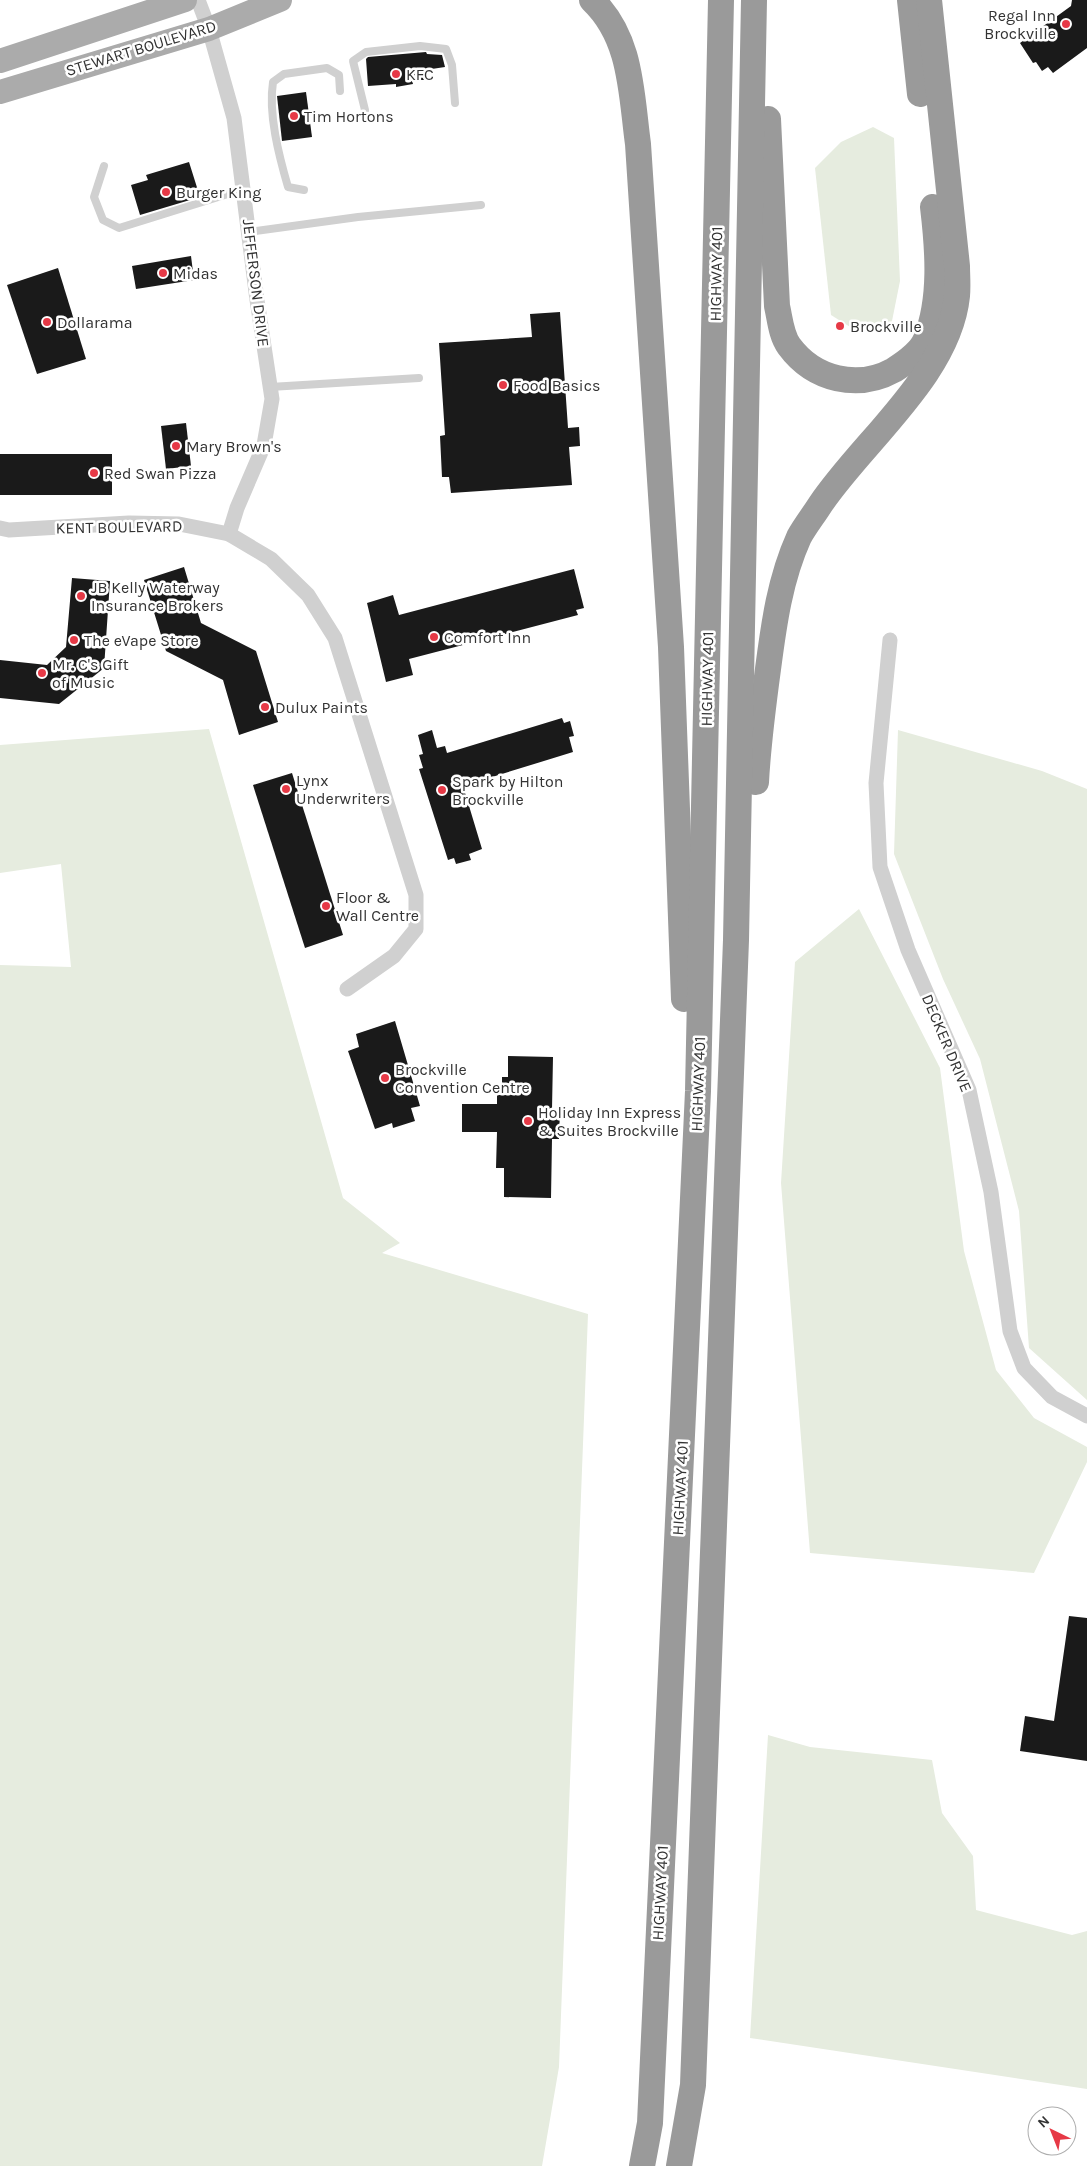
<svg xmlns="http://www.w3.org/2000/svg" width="1087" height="2166" viewBox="0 0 1087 2166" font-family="Karla,sans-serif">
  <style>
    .green { fill: #e6ecdf }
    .building { fill: #1a1a1a }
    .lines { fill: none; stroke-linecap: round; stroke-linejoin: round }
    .service { stroke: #d0d0d0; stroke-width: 8 }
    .minor { stroke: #d0d0d0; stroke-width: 15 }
    .primary { stroke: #ababab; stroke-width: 24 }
    .motorway { stroke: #9a9a9a; stroke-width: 26 }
    .poi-dot { fill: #e63946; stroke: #fff; stroke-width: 2 }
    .labels { text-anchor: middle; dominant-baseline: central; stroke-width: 5; stroke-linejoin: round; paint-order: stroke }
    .poi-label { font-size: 16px; fill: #333; stroke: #fff; text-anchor: start }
    .street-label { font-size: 16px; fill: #333; stroke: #fff }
  </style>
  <rect width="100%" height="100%" fill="#fff"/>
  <g class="green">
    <polygon points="873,127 894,138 900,281 891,326 855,330 831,315 815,168 841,142"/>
    <polygon points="209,729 343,1198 400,1243 382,1253 588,1314 559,2067 542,2166 0,2166 0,965 71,967 61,864 0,873 0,745"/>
    <polygon points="898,730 1042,771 1087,789 1087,1400 1029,1348 1019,1211 980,1059 943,979 894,854"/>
    <polygon points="859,909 940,1068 964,1251 996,1370 1034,1418 1087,1447 1087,1462 1034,1573 810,1553 781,1183 795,962"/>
    <polygon points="768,1735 810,1747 932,1760 942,1813 973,1856 976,1910 1072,1935 1087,1931 1087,2089 750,2038"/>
  </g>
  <g class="building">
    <polygon points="1072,0 1087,0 1087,48 1053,73 1048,67 1042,71 1036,62 1033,63 1020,43 1071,6"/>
    <polygon points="426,52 427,54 442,55 445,67 425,70 427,80 412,80 413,84 396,87 396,84 368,86 366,59 368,57"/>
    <polygon points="306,92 312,137 282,141 277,96"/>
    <polygon points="189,162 200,197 140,215 131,185 148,180 146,175"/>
    <polygon points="191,256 194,280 136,289 132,266"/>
    <polygon points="58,268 86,359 37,374 7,285"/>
    <polygon points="560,312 568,428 579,427 580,446 569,447 572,485 451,493 449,477 442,477 440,436 445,435 439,343 532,337 530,314"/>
    <polygon points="186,423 191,466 166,469 161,426"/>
    <rect x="0" y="454" width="112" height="41"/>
    <polygon points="184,567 201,623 256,651 278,722 239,735 223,680 166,651 144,580"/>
    <polygon points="574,569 584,608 576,610 578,615 409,659 413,675 386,682 367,603 393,595 399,615"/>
    <polygon points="72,578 110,581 104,668 59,704 0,698 0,660 47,665 66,647"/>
    <polygon points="562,718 564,723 570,721 574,736 569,737 573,752 463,786 482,849 469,854 471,860 456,864 454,858 448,860 419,769 423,768 419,755 423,754 418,735 432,730 437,748 445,746 447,753"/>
    <polygon points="292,773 343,935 305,948 253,785"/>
    <polygon points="395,1021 420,1106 411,1108 415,1121 393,1128 392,1123 375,1129 348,1051 359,1047 356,1034"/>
    <polygon points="508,1056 553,1057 552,1109 560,1109 559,1139 552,1139 551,1198 504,1197 504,1168 496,1168 497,1132 462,1132 462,1104 497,1104 497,1095 502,1095 502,1077 508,1077"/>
    <polygon points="1069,1616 1087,1618 1087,1761 1020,1751 1025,1716 1054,1721"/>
  </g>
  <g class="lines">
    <g class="service">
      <polyline points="365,110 353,61 366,52 420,46 446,49 452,65 455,103"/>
      <polyline points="104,166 94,197 103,220 119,228 244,189"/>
      <path d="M304,190L288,187C279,156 268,114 273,82L284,74L327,68L339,75L340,91"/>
      <polyline points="249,232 358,217 481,205"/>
      <polyline points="270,387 419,378"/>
    </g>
    <g class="minor">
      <polyline points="198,0 209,29 234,118 257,300 272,399 264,445 237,508 229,534"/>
      <polyline points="0,528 9,530 129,523 179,524 229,534 271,559 308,595 335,638 416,895 416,929 394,956 347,989"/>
      <polyline points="890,640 876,783 880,867 908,950 969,1090 991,1192 1010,1331 1024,1368 1052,1397 1087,1416"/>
    </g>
    <g class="primary">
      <polyline points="0,61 185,0"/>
      <polyline points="0,92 209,29 280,0"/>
    </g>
    <g class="motorway">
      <path d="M592,0C632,38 631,93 638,144L671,647L684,999"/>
      <polyline points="910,0 920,94"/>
      <path d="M768,119L777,306C780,319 781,335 789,346C814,380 858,390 894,370C905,363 921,352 926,339C942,299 938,249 933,207"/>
      <path d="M756,782C758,744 763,706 768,669C774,623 780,579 799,537C805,526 813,516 820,505C862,442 949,375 957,296C958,286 957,275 957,266L929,0"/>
      <polyline points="642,2166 650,2123 698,1091 721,0"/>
      <polyline points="679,2166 693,2085 736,940 754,0"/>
    </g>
  </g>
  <g class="poi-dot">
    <circle cx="1066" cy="24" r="5"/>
    <circle cx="396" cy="74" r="5"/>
    <circle cx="294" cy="116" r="5"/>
    <circle cx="166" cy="192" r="5"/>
    <circle cx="163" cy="273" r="5"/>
    <circle cx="47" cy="322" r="5"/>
    <circle cx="840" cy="326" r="5"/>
    <circle cx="503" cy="385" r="5"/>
    <circle cx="176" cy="446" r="5"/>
    <circle cx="94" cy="473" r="5"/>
    <circle cx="81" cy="596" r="5"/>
    <circle cx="434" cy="637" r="5"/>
    <circle cx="74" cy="640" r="5"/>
    <circle cx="42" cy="673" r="5"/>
    <circle cx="265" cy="707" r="5"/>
    <circle cx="286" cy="789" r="5"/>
    <circle cx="442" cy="790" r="5"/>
    <circle cx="326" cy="906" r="5"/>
    <circle cx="385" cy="1078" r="5"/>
    <circle cx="528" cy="1121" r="5"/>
  </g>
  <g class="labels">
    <g class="poi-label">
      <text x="1056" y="15" text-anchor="end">Regal Inn<tspan x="1056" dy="18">Brockville</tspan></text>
      <text x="406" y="74">KFC</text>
      <text x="304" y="116">Tim Hortons</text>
      <text x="176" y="192">Burger King</text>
      <text x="173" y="273">Midas</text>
      <text x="57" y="322">Dollarama</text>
      <text x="850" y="326">Brockville</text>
      <text x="513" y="385">Food Basics</text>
      <text x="186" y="446">Mary Brown's</text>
      <text x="104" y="473">Red Swan Pizza</text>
      <text x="91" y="587">JB Kelly Waterway<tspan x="91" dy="18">Insurance Brokers</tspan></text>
      <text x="444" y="637">Comfort Inn</text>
      <text x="84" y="640">The eVape Store</text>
      <text x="52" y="664">Mr. C's Gift<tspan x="52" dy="18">of Music</tspan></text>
      <text x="275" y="707">Dulux Paints</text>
      <text x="296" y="780">Lynx<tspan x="296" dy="18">Underwriters</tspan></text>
      <text x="452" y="781">Spark by Hilton<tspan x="452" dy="18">Brockville</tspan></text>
      <text x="336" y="897">Floor &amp;<tspan x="336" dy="18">Wall Centre</tspan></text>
      <text x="395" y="1069">Brockville<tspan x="395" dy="18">Convention Centre</tspan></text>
      <text x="538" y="1112">Holiday Inn Express<tspan x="538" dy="18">&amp; Suites Brockville</tspan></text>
    </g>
    <g class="street-label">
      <text transform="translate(141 48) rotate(-17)">STEWART BOULEVARD</text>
      <text transform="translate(716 274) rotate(-89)">HIGHWAY 401</text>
      <text transform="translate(256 283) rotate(83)">JEFFERSON DRIVE</text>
      <text transform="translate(119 527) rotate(-1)">KENT BOULEVARD</text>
      <text transform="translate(707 679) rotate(-89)">HIGHWAY 401</text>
      <text transform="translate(947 1043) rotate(67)">DECKER DRIVE</text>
      <text transform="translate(698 1084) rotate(-88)">HIGHWAY 401</text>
      <text transform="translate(680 1488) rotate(-87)">HIGHWAY 401</text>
      <text transform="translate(660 1893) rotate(-87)">HIGHWAY 401</text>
    </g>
  </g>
  <g transform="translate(1052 2131) rotate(317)"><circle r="24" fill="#ffffff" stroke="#adadad"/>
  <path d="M0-4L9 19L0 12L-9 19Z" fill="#e63946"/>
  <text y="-8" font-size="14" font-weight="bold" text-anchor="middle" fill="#333333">N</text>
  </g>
</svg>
